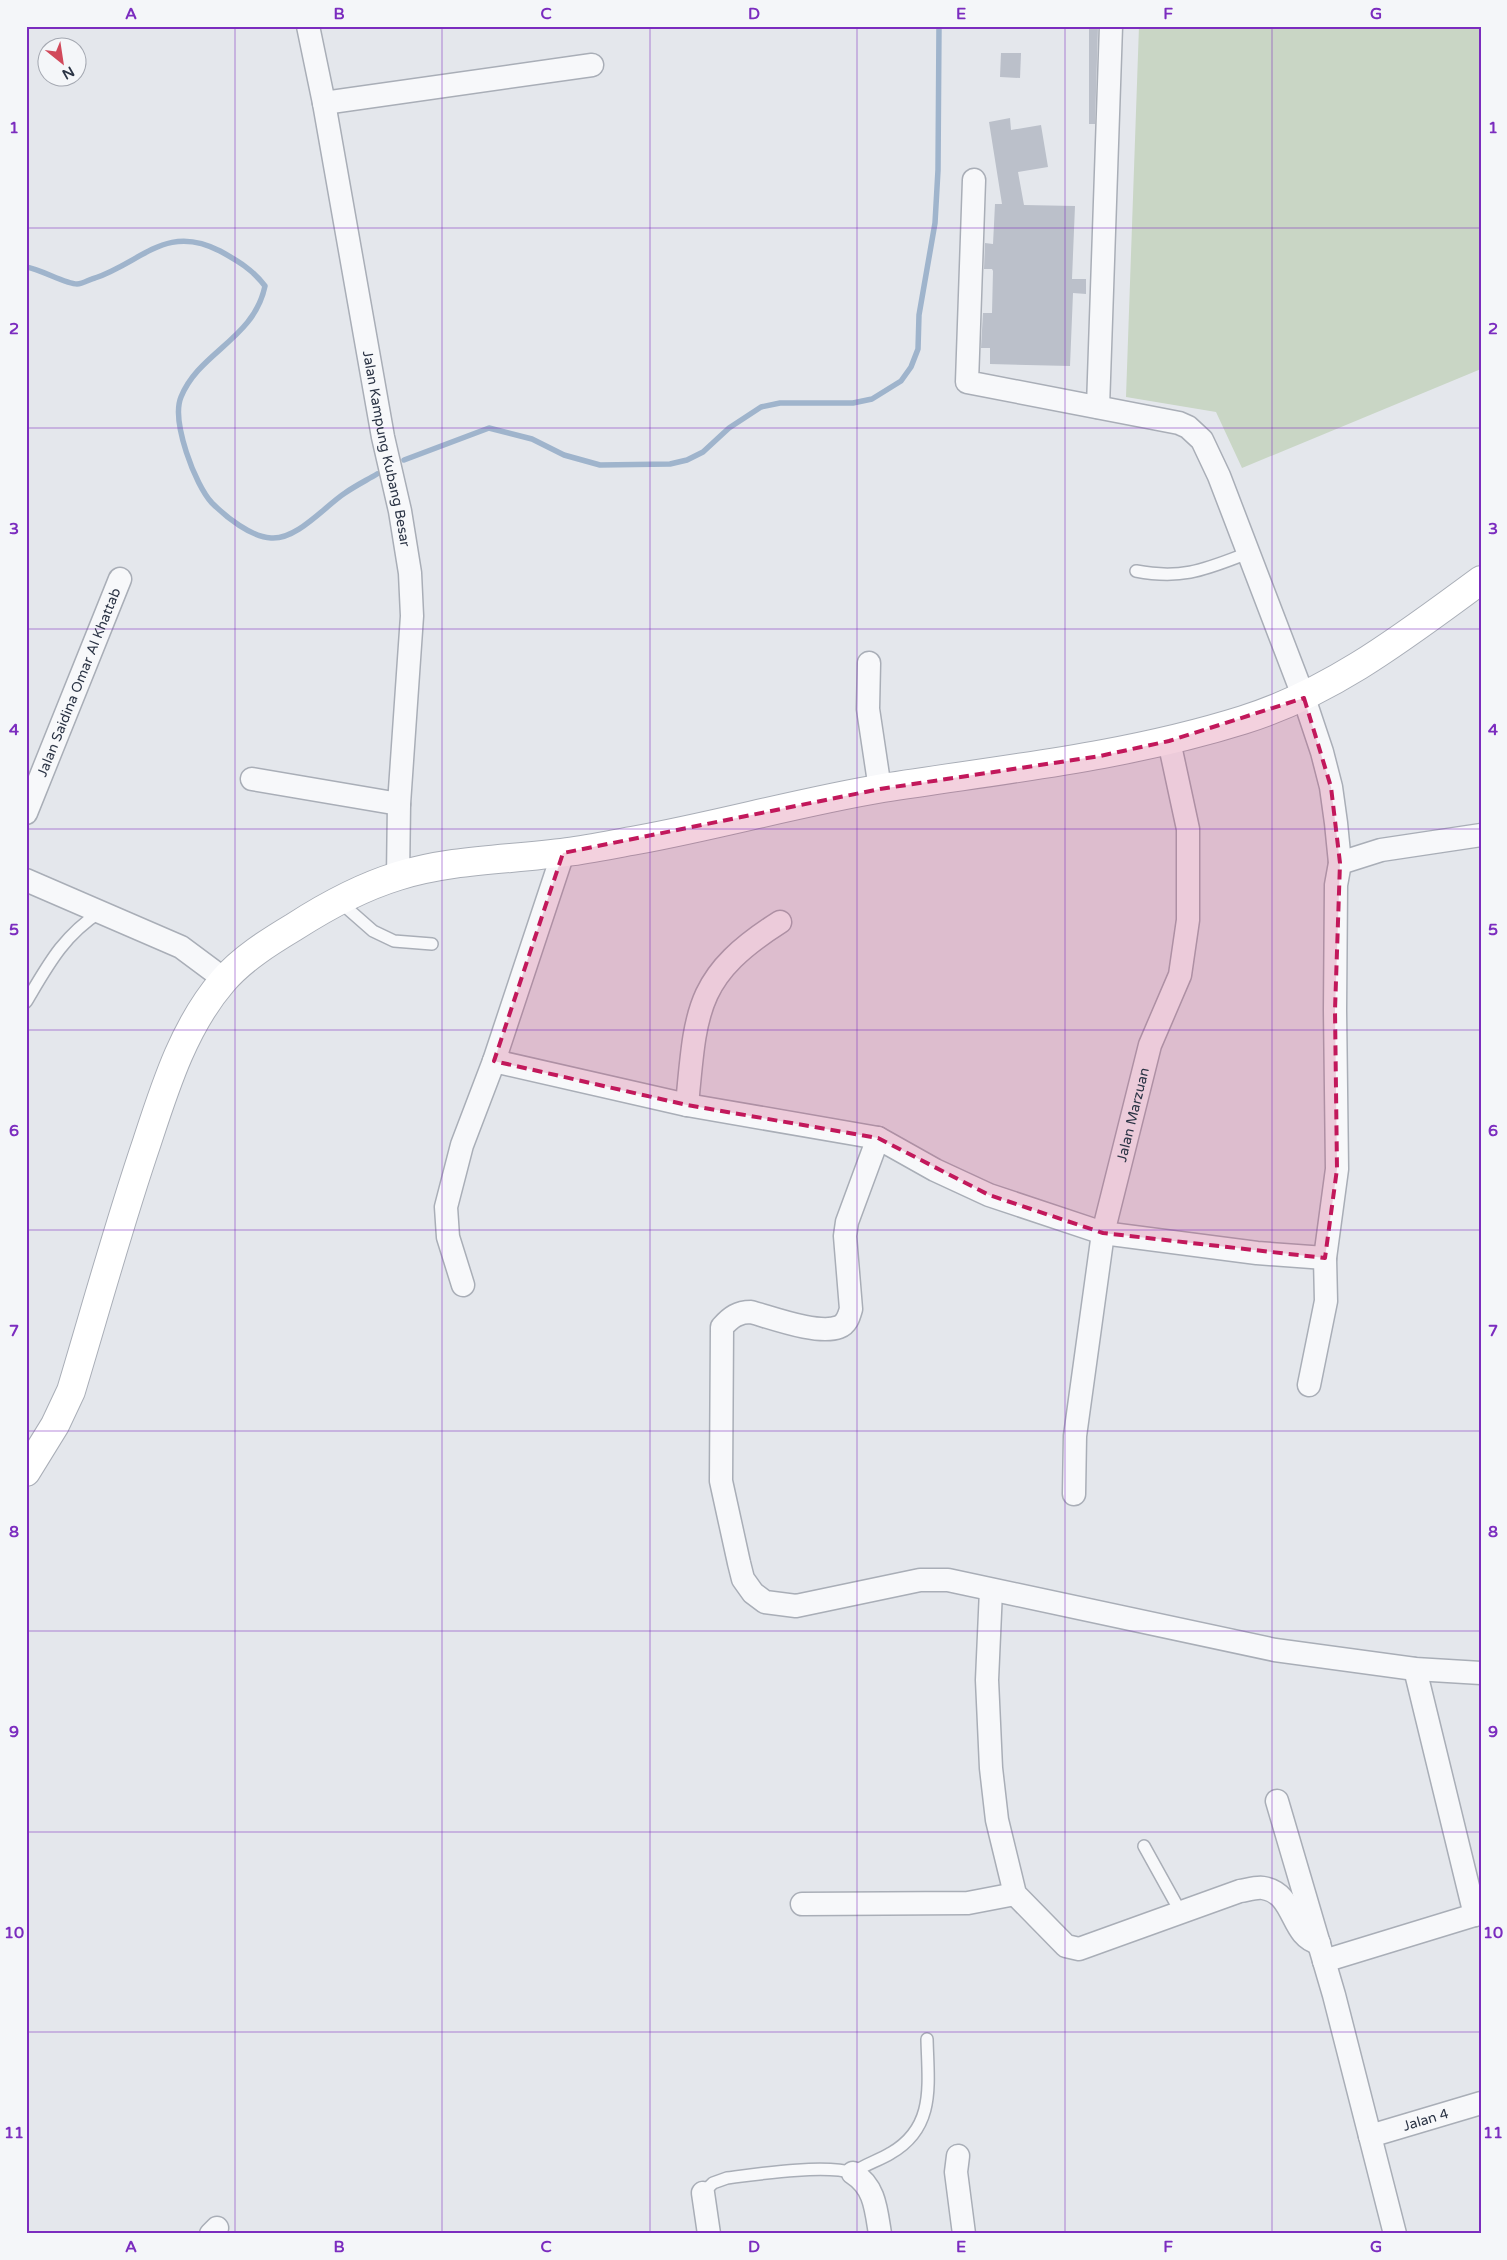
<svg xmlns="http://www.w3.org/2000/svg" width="1507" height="2260" viewBox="0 0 1507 2260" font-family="'Varela Round',sans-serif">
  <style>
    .green { fill: #c9d6c5 }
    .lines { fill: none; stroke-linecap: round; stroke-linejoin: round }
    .stream { stroke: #9fb4cc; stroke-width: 5.5 }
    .building { fill: #bbc0ca }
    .lane-casing { stroke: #a9aeb7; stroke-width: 14 }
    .street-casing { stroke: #a9aeb7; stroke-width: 25 }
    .secondary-casing { stroke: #a9aeb7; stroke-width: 30 }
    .lane { stroke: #f7f8fa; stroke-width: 11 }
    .street { stroke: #f7f8fa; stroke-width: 22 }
    .secondary { stroke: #fff; stroke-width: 28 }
    .marked { fill: #c2185b; fill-opacity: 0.2; stroke: #c2185b; stroke-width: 4; stroke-dasharray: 10 6; stroke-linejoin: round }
    .grid { fill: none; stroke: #7b2cbf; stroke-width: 1; stroke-opacity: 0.55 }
    .labels { text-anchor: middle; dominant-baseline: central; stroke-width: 4; stroke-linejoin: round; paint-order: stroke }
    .street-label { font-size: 14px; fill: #2b3445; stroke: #f4f6f9 }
    .neatline { fill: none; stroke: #7b2cbf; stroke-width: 2 }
    .grid-label { font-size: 16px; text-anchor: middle; font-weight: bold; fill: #7b2cbf }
  </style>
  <rect width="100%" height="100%" fill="#e4e7ec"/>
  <polygon class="green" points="1139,26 1481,26 1481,369 1242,468 1216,412 1126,397"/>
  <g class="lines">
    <g class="stream">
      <path d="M26,267C40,269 66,284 77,284C83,284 90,279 95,278C142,262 166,223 220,251C238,261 252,269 265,286C254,339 199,352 181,397C171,421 195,485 212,503C226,517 251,537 271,538C297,540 325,506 345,493C355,486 367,480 377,474"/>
      <polyline points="404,460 489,428 532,439 564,455 600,465 670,464 687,460 703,452 729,428 761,407 780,403 853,403 872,399 901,381 911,367 918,349 919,315 935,223 938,170 939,26"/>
    </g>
  </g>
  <g class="building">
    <polygon points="1089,26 1098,26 1095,124 1089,124"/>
    <polygon points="1001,53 1021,53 1020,78 1000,77"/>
    <polygon points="1010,118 1011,130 1041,125 1048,167 1018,172 1024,205 1075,206 1072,279 1086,279 1086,294 1073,293 1070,366 990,364 990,348 981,348 983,313 992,313 993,271 992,269 984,269 985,243 993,244 995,204 1002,204 989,122"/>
  </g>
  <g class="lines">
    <defs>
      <g id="lane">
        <path d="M1136,571C1183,580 1206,569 1248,553"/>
        <polyline points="340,902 373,931 394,941 432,944"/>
        <path d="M26,1002C48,965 63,936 100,912"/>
        <polyline points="1144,1846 1180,1911"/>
        <path d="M703,2193L713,2183L727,2178C758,2174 825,2164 853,2173C865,2164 878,2161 891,2153C936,2127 928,2084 927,2039"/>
      </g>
      <g id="street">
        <path id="s1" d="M308,26L324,103L383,437L400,511L410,573L412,616L399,804L398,877"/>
        <polyline points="324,103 592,65"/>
        <polyline points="974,180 967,382 1179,423 1188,427 1202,440 1219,476 1304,698 1322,752 1331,787 1336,823 1340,863 1336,885 1335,1010 1337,1169 1325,1258 1326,1301 1309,1385"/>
        <polyline points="1098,407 1111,26"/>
        <polyline points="869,663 868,709 880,789"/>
        <polyline points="252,779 399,804"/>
        <path id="s2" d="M26,813L120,579"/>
        <polyline points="1340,863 1381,850 1481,835"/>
        <polyline points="26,880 181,947 224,979"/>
        <polyline points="494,1061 687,1105 878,1138 935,1170 989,1195 1103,1233 1257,1253 1325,1258"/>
        <path d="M687,1105C696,1010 695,976 780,922"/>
        <path d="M878,1138L847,1222L845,1236L851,1309C849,1316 847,1324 839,1327C818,1335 773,1318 751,1312C738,1312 731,1317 722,1327L721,1481L739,1563L743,1579L753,1593L765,1602L796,1606L920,1580H948L1275,1650L1415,1669L1481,1673"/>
        <polyline points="463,1285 448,1237 446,1207 462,1145 494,1061 563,853"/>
        <path id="s3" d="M1074,1494L1075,1436L1103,1233L1150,1045L1180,975L1188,920V829L1169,741"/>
        <path d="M991,1590L987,1680L991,1768L997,1820L1015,1894L1066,1946L1079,1949L1240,1891C1247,1890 1256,1887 1263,1888C1296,1893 1290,1937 1319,1943"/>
        <polyline points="1415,1669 1475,1915"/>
        <polyline points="1277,1801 1334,1995 1395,2234"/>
        <polyline points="802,1904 968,1903 1015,1894"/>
        <polyline points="1324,1961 1481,1913"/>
        <path id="s4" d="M1370,2136L1481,2103"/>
        <polyline points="958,2156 956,2172 964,2234"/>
        <path d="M853,2173C875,2187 876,2209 880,2234"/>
        <polyline points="703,2193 709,2234"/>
        <polyline points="211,2234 217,2228"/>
      </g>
      <path id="secondary" d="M26,1472L55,1425L71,1391C96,1308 119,1224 147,1142C165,1087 184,1026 223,981C242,959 269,942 294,927C325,907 362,887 398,876C453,859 510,860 567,852C590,849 614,844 637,840C719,825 800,802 883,788C1004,769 1125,757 1243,720C1333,692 1406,635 1481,580"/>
    </defs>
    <use href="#lane" class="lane-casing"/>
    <use href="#street" class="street-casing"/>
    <use href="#secondary" class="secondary-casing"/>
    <use href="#lane" class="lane"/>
    <use href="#street" class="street"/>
    <use href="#secondary" class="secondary"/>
  </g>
  <path class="marked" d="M1304,698L1331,787L1340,863L1335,1010L1337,1169L1325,1258L1103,1233L989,1195L878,1138L687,1105L494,1061L563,853L880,789L1100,756L1169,741Z"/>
  <path class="grid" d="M235,26V2234M442,26V2234M650,26V2234M857,26V2234M1065,26V2234M1272,26V2234M26,228H1481M26,428H1481M26,629H1481M26,829H1481M26,1030H1481M26,1230H1481M26,1431H1481M26,1631H1481M26,1832H1481M26,2032H1481"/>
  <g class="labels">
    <g class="street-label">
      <text stroke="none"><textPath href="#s1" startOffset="430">Jalan Kampung Kubang Besar</textPath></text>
      <text stroke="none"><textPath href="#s2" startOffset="141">Jalan Saidina Omar Al Khattab</textPath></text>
      <text stroke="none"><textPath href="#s3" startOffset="385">Jalan Marzuan</textPath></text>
      <text stroke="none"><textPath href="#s4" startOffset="58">Jalan 4</textPath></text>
    </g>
  </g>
  <rect width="1507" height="2260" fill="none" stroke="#f4f6f9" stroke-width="55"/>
  <g transform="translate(62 62) rotate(150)"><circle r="24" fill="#f4f6f9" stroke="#a4a8b1"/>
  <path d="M0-4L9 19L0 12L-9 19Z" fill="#d1495b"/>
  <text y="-8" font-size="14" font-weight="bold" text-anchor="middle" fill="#2b3445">N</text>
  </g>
  <rect x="28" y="28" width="1452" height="2204" class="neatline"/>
  <g class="grid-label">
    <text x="131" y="19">A</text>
    <text x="339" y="19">B</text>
    <text x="546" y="19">C</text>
    <text x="754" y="19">D</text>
    <text x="961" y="19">E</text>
    <text x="1168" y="19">F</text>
    <text x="1376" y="19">G</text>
    <text x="14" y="133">1</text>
    <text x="1493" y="133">1</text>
    <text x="14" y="334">2</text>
    <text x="1493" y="334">2</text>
    <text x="14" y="534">3</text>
    <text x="1493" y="534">3</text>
    <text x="14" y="735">4</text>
    <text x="1493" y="735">4</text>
    <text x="14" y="935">5</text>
    <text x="1493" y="935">5</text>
    <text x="14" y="1136">6</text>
    <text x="1493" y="1136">6</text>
    <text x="14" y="1336">7</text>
    <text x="1493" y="1336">7</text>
    <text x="14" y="1537">8</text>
    <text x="1493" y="1537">8</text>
    <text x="14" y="1737">9</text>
    <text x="1493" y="1737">9</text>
    <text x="14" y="1938">10</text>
    <text x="1493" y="1938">10</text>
    <text x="14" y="2138">11</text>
    <text x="1493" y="2138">11</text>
    <text x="131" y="2252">A</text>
    <text x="339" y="2252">B</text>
    <text x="546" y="2252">C</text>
    <text x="754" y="2252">D</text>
    <text x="961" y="2252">E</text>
    <text x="1168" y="2252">F</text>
    <text x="1376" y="2252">G</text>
  </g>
</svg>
